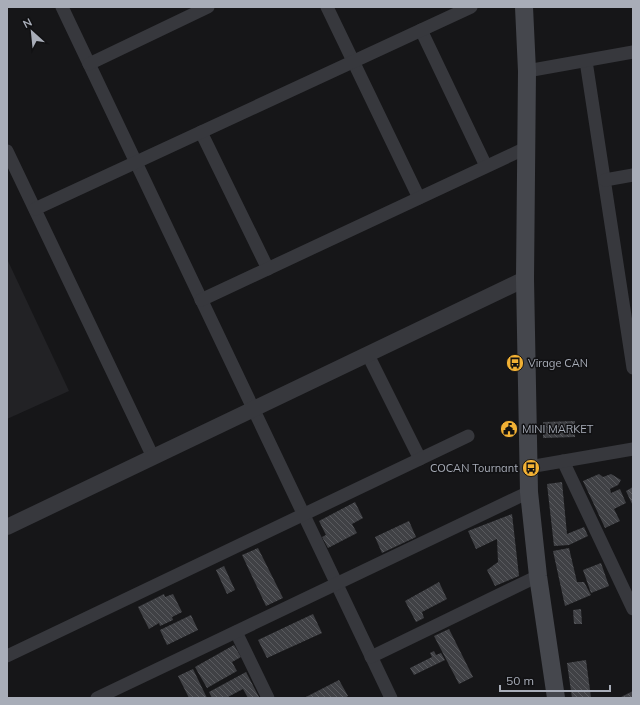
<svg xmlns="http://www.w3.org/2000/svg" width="640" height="705" viewBox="0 0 640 705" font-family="Mulish,sans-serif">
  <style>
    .built { fill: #222225 }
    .building { fill: url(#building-back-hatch) }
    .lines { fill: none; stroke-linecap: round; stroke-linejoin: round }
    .minor { stroke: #37383d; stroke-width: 13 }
    .tertiary { stroke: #37383d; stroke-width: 16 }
    .secondary { stroke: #45474d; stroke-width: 18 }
    .labels { text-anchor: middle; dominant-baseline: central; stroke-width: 3; stroke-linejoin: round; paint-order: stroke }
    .poi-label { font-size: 11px; fill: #a8adb8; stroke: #111113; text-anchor: start }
  </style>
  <defs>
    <pattern id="building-back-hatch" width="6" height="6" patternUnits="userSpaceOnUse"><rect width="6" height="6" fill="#404145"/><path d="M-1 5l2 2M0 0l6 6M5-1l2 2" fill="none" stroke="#595a5e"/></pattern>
  </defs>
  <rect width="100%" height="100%" fill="#161618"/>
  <polygon class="built" points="7,259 69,391 7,419"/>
  <g class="building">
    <polygon points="575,421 575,437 543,438 543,422"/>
    <polygon points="599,474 603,477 611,474 621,480 618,485 610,489 611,493 620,489 626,503 614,509 620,521 605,528 583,481"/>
    <polygon points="562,482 567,534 584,527 588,536 569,545 554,546 547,484"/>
    <polygon points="633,487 633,506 626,491"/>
    <polygon points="355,502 363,518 352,524 357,533 328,548 322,537 326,535 319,521"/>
    <polygon points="512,514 519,576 495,586 487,570 498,562 497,539 476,549 468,531"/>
    <polygon points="409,521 416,537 382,553 375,537"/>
    <polygon points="258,548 283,598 266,606 242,555"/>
    <polygon points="569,548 577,582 584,582 591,595 565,606 553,551"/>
    <polygon points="601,563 609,586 591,593 583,570"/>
    <polygon points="224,566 235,590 227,594 216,570"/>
    <polygon points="439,582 447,599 422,612 424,618 416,622 405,601"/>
    <polygon points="164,594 165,597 173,594 182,612 172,617 173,620 160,626 159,623 149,629 138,607"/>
    <polygon points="581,609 582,624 574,624 573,610"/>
    <polygon points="313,614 322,633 267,658 258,640"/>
    <polygon points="191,615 198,630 167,645 160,630"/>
    <polygon points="449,629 473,677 459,684 434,636"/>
    <polygon points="234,645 241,657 232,662 237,671 207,688 195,667"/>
    <polygon points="434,651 436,655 441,653 445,660 414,675 410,668 432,657 430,653"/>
    <polygon points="586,660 591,698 572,698 567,663"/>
    <polygon points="193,669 207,698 189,698 178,676"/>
    <polygon points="246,672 259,697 248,698 243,689 226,698 212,698 209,692"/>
    <polygon points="339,680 348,696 345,698 304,698"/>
    <polygon points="633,691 633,698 619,698"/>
  </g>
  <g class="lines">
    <g class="minor">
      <polyline points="62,7 391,698"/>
      <polyline points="327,7 419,198"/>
      <polyline points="421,30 486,166"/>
      <polyline points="586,61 633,368"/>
      <polyline points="89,64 208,7"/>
      <polyline points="527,71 633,52"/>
      <polyline points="201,132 268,269"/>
      <polyline points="7,151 153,457"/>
      <polyline points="605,180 633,175"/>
      <polyline points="35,209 471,7"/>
      <polyline points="201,300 526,148"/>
      <polyline points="368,355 420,459"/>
      <polyline points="563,461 633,609"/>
      <polyline points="529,467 633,449"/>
      <polyline points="236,632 268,698"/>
      <polyline points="7,656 468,436"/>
      <polyline points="371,657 538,576"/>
      <polyline points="97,698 529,492"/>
    </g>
    <polyline class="tertiary" points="7,527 525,279"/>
    <polyline class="secondary" points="524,7 527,71 525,279 529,492 538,576 556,698"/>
  </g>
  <defs>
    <symbol id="bus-disc" viewBox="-11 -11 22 22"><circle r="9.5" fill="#f2b134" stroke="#111113"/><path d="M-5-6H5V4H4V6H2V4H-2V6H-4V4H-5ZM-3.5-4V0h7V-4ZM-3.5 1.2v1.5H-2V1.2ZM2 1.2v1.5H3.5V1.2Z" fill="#111"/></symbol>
    <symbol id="civic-disc" viewBox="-11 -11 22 22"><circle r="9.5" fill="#f2b134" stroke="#111113"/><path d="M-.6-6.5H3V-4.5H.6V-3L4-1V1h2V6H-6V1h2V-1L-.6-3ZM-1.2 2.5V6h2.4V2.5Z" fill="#111"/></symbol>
  </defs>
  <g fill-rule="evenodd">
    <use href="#bus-disc" x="505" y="353" width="20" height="20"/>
    <use href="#civic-disc" x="499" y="419" width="20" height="20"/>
    <use href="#bus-disc" x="521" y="458" width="20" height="20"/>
  </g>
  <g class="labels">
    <g class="poi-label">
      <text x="528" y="363">Virage CAN</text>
      <text x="522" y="429">MINI MARKET</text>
      <text x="518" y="468" text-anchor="end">COCAN Tournant</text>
    </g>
  </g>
  <rect width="640" height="705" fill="none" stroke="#a8adb8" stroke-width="16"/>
  <g transform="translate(32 32) rotate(333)" stroke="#111113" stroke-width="3" paint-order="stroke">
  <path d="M0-3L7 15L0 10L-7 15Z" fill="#a8adb8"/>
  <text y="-6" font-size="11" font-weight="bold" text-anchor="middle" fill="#a8adb8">N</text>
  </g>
  <path d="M500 685v6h110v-6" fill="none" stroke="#a8adb8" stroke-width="2"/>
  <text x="506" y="685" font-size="12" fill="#a8adb8" stroke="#111113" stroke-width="3" paint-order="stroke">50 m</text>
</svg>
